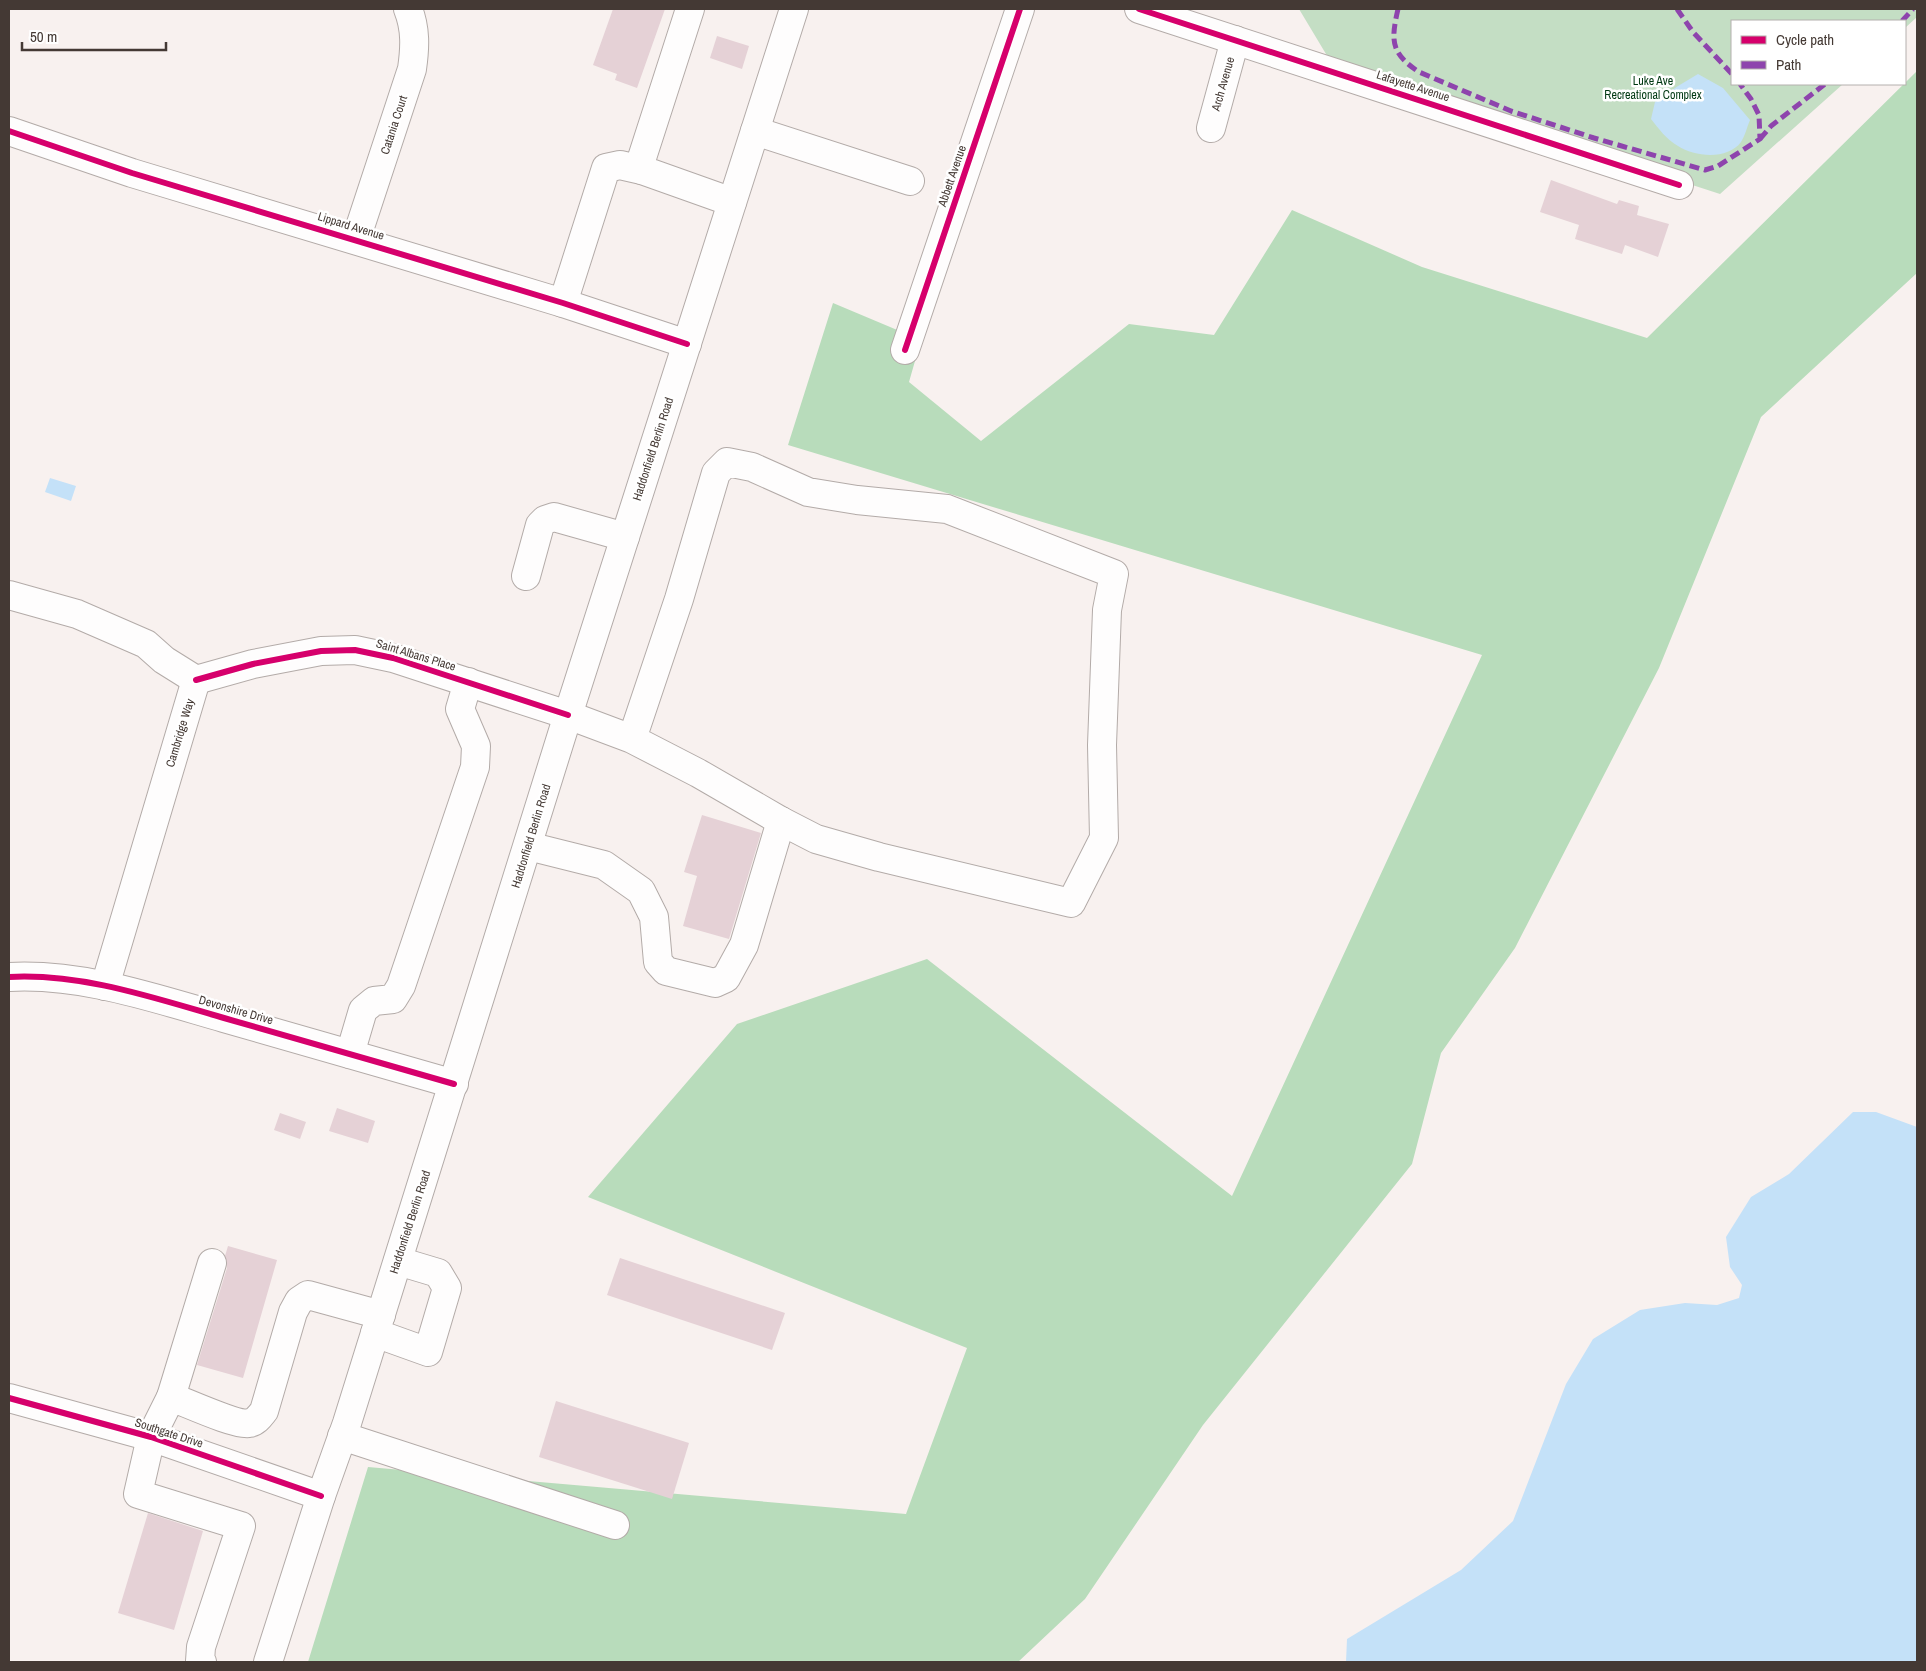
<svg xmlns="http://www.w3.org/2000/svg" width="1926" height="1671" viewBox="0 0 1926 1671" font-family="'Archivo Narrow',sans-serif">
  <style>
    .green { fill: #c4dec4 }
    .forest { fill: #b8dcbb }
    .water { fill: #c4e1f8 }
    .building { fill: #e5d1d6 }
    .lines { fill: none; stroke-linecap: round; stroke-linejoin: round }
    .minor-casing { stroke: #b3aba8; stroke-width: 30 }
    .major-casing { stroke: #b3aba8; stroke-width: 30 }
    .minor { stroke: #fefdfd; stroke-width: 28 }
    .major { stroke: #fefdfd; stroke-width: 28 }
    .quiet { stroke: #8e44ad; stroke-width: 5; stroke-dasharray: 10 5; stroke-linecap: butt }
    .cycleway-casing { stroke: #fff; stroke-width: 9 }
    .cycleway { stroke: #d6006c; stroke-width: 6 }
    .labels { text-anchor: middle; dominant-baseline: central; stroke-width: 5; stroke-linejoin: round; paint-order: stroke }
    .park-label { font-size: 12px; fill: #003812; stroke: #fff }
    .street-label { font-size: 12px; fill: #443934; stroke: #fff }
  </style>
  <rect width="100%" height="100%" fill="#f8f1ef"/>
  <polygon class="green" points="1299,9 1917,9 1917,17 1905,28 1905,21 1732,21 1732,84 1843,84 1720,194 1335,69"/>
  <polygon class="forest" points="1917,71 1917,273 1761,417 1659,668 1515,948 1441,1053 1412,1164 1203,1425 1085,1599 1018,1662 308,1662 368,1467 906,1514 967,1348 588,1197 737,1024 927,959 1232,1196 1482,655 788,445 833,303 921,340 909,382 981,441 1129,324 1214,335 1292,210 1422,267 1647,338"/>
  <g class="water">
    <path d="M1698,74L1723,88L1750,120C1747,127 1745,136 1741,142C1728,160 1695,157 1678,146C1666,139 1659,129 1651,119L1655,102L1678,86Z"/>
    <polygon points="50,478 76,486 71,501 45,492"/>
    <polygon points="1853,1112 1876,1112 1917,1127 1917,1662 1346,1662 1347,1639 1461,1570 1513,1521 1566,1384 1593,1339 1640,1310 1685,1303 1717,1305 1739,1298 1742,1285 1730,1267 1726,1237 1751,1197 1789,1174"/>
  </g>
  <g class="building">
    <polygon points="613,9 665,9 637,88 615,80 617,74 593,65"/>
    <polygon points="717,36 749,46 742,69 710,58"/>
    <polygon points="1551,180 1617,204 1619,200 1639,206 1637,215 1669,224 1658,257 1625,245 1622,254 1575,239 1579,225 1540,212"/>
    <polygon points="702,815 761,833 729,939 683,926 697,876 684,872"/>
    <polygon points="337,1108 375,1121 368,1143 329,1131"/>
    <polygon points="280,1113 306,1122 300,1139 274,1130"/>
    <polygon points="228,1246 277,1260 243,1378 197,1365 227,1268 225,1256"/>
    <polygon points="620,1258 785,1313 772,1350 607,1295"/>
    <polygon points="556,1401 689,1443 672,1499 539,1457"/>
    <polygon points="148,1513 203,1531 174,1630 118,1613"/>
  </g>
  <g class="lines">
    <defs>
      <g id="minor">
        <polyline points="690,9 640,164 642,170 732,202"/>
        <polyline points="1139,9 1679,185"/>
        <polyline points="1211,128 1235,40"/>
        <polyline points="9,131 132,173 563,303 687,344"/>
        <polyline points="755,131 910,181"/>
        <path d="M356,239L412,69C415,48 416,29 408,9"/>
        <polyline points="563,303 606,168 620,165 642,170"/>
        <polyline points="905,350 1020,9"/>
        <polyline points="526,576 540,525 545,520 554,517 625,537"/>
        <polyline points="9,595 77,614 146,644 164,660 196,680"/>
        <polyline points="196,680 253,664 321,651 355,650 393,658 568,715 632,739 698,773 781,821 816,839 879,857 1071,903 1104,838 1102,745 1107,610 1114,574 947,509 857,500 808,492 752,467 727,462 716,473 679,599 632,739"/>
        <polyline points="528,846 604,865 641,891 654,917 658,962 666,971 715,983 726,978 744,945 781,821"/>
        <path d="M9,977C82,973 154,998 224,1018C300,1040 377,1062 454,1084"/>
        <polyline points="105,986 196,680"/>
        <polyline points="350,1054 363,1010 374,1001 393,999 401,986 475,767 476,746 460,709 468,682"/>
        <polyline points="375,1333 428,1352 447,1288 438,1273 398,1261"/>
        <polyline points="171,1397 212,1263"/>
        <polyline points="9,1398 151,1437 321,1496"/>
        <polyline points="342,1436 615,1525"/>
        <path d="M202,1662L200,1661L201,1647L241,1526L138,1494L151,1437L171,1397C185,1402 237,1426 249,1423C256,1422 260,1416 264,1411L293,1312L299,1301L308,1295L381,1315"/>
      </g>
      <polyline id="major" points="268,1662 321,1496 347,1423 568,715 794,9"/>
    </defs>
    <use href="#minor" class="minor-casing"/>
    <use href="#major" class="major-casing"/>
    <use href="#minor" class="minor"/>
    <use href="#major" class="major"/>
    <g class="quiet">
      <path d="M1398,9C1391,40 1390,53 1419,72L1511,111L1594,138L1705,170L1718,166L1760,139L1759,115L1751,99L1740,84"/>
      <polyline points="1677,9 1693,32 1732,74"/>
      <polyline points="1902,21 1913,9"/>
      <polyline points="1760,139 1771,126 1825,84"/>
    </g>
    <defs>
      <g id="cycleway">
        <polyline points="1139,9 1679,185"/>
        <polyline points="9,131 132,173 563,303 687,344"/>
        <polyline points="905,350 1020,9"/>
        <polyline points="196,680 253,664 321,651 355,650 393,658 568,715"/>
        <path d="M9,977C82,973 154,998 224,1018C300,1040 377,1062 454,1084"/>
        <polyline points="9,1398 151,1437 321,1496"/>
      </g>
    </defs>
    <use href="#cycleway" class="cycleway-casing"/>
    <use href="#cycleway" class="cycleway"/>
  </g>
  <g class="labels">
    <g class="park-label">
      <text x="1653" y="81">Luke Ave<tspan x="1653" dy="14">Recreational Complex</tspan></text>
    </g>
    <g class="street-label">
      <text transform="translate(1223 84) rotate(-74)">Arch Avenue</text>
      <text transform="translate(1413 86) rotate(18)">Lafayette Avenue</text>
      <text transform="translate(394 125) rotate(-72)">Catania Court</text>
      <text transform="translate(952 176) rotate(-71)">Abbett Avenue</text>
      <text transform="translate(351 226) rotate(17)">Lippard Avenue</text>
      <text transform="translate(653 449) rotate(-72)">Haddonfield Berlin Road</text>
      <text transform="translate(416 655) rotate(17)">Saint Albans Place</text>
      <text transform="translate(180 733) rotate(-73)">Cambridge Way</text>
      <text transform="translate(531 836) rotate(-73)">Haddonfield Berlin Road</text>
      <text transform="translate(236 1010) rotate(16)">Devonshire Drive</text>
      <text transform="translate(410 1222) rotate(-72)">Haddonfield Berlin Road</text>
      <text transform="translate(169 1433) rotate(18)">Southgate Drive</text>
    </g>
  </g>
  <rect width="1926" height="1671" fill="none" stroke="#443934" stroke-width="20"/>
  <rect x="1731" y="20" width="175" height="65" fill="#ffffff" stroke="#b4b0ae"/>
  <rect x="1741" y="36" width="25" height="8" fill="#d6006c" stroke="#b4b0ae"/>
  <text x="1776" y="45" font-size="15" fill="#443934">Cycle path</text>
  <rect x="1741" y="61" width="25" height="8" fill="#8e44ad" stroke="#b4b0ae"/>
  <text x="1776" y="70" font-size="15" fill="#443934">Path</text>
  <path d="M22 42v8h144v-8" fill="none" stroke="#443934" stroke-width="2.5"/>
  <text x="30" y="42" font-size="15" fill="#443934" stroke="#ffffff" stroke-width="4" paint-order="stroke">50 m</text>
</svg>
